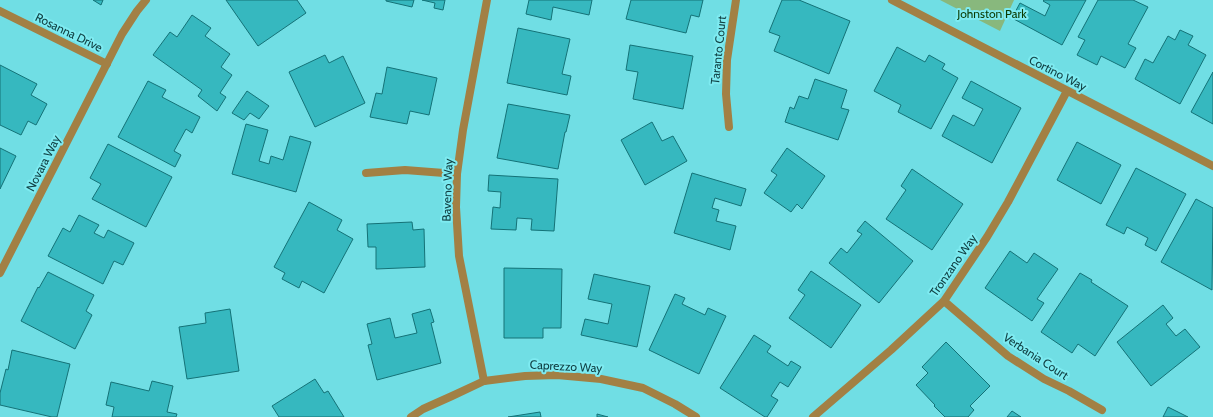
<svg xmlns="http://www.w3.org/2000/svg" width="1213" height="417" viewBox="0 0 1213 417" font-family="Cabin,sans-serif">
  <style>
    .green { fill: #88b87d }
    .building { fill: #36b8bf; stroke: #147277 }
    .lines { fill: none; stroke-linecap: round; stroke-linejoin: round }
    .minor { stroke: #a28044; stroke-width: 8 }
    .labels { text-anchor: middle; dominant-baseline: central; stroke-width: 4; stroke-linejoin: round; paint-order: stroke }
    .park-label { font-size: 12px; fill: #0b3a00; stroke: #7eebf1 }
    .street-label { font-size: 12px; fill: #114144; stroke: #7eebf1 }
  </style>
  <rect width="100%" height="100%" fill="#70dee4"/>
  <polygon class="green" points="940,0 1014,0 1000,31"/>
  <g class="building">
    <polygon points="93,0 103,0 101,5"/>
    <polygon points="226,0 297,0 306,13 258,46"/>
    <polygon points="386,0 414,0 412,7 386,1"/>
    <polygon points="422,0 445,0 443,10 434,8 435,3"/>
    <polygon points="529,0 592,0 589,15 553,7 551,20 526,14"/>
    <polygon points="631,0 703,0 699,17 691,15 686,33 626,19"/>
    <polygon points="782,0 799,0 850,21 829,74 774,51 780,36 769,32"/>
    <polygon points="1044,0 1086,0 1062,45 1012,18 1020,3 1045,16 1050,5 1043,1"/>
    <polygon points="1098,0 1133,0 1148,7 1128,44 1136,48 1125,68 1101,56 1097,65 1077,55 1085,40 1078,37"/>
    <polygon points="192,15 211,28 205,36 230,54 221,67 232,75 220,93 226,97 217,111 198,96 202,90 153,55 170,32 177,37"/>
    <polygon points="518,28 570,39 562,74 571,76 567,95 507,83"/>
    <polygon points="1180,30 1193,36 1188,45 1206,55 1180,104 1135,79 1145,59 1153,63 1168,36 1175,40"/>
    <polygon points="630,45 693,56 683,109 633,99 638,72 626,70"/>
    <polygon points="897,47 925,62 929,55 945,64 942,69 958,78 931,129 898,112 901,105 874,91"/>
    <polygon points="325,55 329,63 343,56 365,103 315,127 289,72"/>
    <polygon points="0,65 37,84 31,95 47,104 36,125 28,121 21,135 0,125"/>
    <polygon points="387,67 437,78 429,115 410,111 407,124 370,117 376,93 382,94"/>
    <polygon points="1213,72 1213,124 1191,112"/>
    <polygon points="815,79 847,90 841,108 849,110 838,140 785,122 790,107 794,109 799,96 808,99"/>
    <polygon points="148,81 166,90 162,97 200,117 192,133 186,129 174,151 181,155 175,167 118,137"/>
    <polygon points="971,81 1021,108 992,163 942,136 953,115 974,126 983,109 962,98"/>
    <polygon points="247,91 269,106 259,119 250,113 244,120 232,113"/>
    <polygon points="508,104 570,115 566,132 565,132 558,169 497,158"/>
    <polygon points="652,122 662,141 673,136 687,161 645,185 621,140"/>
    <polygon points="246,124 268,130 259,161 269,164 271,156 283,160 290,136 311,142 296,192 232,174"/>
    <polygon points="1077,142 1121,165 1101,204 1057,180"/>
    <polygon points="108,144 172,177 146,227 92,199 101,184 90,178"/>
    <polygon points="0,148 16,156 0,189"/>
    <polygon points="787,148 825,176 802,209 797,204 791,212 764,193 777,175 771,171"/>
    <polygon points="1136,168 1186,194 1156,251 1145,245 1148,238 1127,227 1124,234 1106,225"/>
    <polygon points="912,169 963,204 932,250 886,219 906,190 901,186"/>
    <polygon points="692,173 746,189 741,206 715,198 712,208 719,210 716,221 736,226 730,250 674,233"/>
    <polygon points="489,175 558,179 554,231 531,230 532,219 517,218 516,230 491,229 493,207 500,208 501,192 488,191"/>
    <polygon points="1196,199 1213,208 1212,290 1161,262"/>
    <polygon points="309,202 342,220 337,230 353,239 324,293 302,281 299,288 282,279 285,273 274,267"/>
    <polygon points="79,215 99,225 94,233 104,238 108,230 134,243 123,265 114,261 103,284 48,256 63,228 70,232"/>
    <polygon points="865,221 913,261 879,303 829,263 841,248 847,253 862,234 857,231"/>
    <polygon points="412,222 413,230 424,229 425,267 376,269 376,247 368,247 367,224"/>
    <polygon points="1010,251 1027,263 1034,253 1058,269 1037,299 1044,303 1032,321 985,288"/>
    <polygon points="504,268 562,269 561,328 543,328 543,338 504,338"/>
    <polygon points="811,271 861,305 831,348 789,318 805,295 798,290"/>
    <polygon points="48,272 94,295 86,311 92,315 75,349 21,321 38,287 39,288"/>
    <polygon points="1080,273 1092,280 1091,282 1128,306 1095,356 1078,344 1072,353 1041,332"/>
    <polygon points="594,274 650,286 637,347 581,335 585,319 608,324 612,304 588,299"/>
    <polygon points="675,294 685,298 682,304 705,315 708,308 726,316 699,374 649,350"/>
    <polygon points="1163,305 1173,318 1166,324 1176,336 1185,329 1200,347 1151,386 1117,342"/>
    <polygon points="230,309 239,371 187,379 179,327 206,323 205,313"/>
    <polygon points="430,309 434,322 431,323 441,363 377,380 368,345 372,344 367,324 390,318 395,338 417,333 412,314"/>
    <polygon points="754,335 771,346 767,352 788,366 791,361 801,367 788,387 780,382 771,396 778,400 767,417 765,417 720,388"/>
    <polygon points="946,342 990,386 970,406 974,410 968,417 945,417 934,406 935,405 916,385 928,373 922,367"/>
    <polygon points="12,350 70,364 57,417 52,417 0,405 0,393 6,369 8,370"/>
    <polygon points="315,379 324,393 328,391 344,417 279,417 272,406"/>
    <polygon points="152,381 173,386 167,412 177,414 176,417 112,417 114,407 106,405 111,382 149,391"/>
    <polygon points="1168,407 1188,417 1163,417"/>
    <polygon points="1012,411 1021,417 1007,417"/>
    <polygon points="540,412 541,417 508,417"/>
    <polygon points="597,414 608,417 597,417"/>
  </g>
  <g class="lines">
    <g class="minor">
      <polyline points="892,0 1213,166"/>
      <polyline points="0,11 107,64"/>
      <polyline points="729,127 726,94 727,60 736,0"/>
      <polyline points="366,173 405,170 457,174"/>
      <polyline points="0,273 122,34 137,11 146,0"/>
      <polyline points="944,301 1008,356 1044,379 1069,391 1102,410"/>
      <polyline points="484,381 459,256 456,207 457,174 463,130 487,0"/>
      <polyline points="411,417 423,409 452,396 484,381 525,376 557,375 601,379 643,388 675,404 696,417"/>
      <polyline points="813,417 891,350 944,301 987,237 1008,202 1067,91"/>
    </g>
  </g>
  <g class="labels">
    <g class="park-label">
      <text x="992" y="13">Johnston Park</text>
    </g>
    <g class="street-label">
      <text transform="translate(69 32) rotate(26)">Rosanna Drive</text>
      <text transform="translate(718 50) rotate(-84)">Taranto Court</text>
      <text transform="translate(1058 73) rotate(27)">Cortino Way</text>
      <text transform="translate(43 163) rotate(-63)">Novara Way</text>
      <text transform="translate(447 190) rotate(-88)">Baveno Way</text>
      <text transform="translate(953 265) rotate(-55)">Tronzano Way</text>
      <text transform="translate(1036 356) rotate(33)">Verbania Court</text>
      <text transform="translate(566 366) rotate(3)">Caprezzo Way</text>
    </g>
  </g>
</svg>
